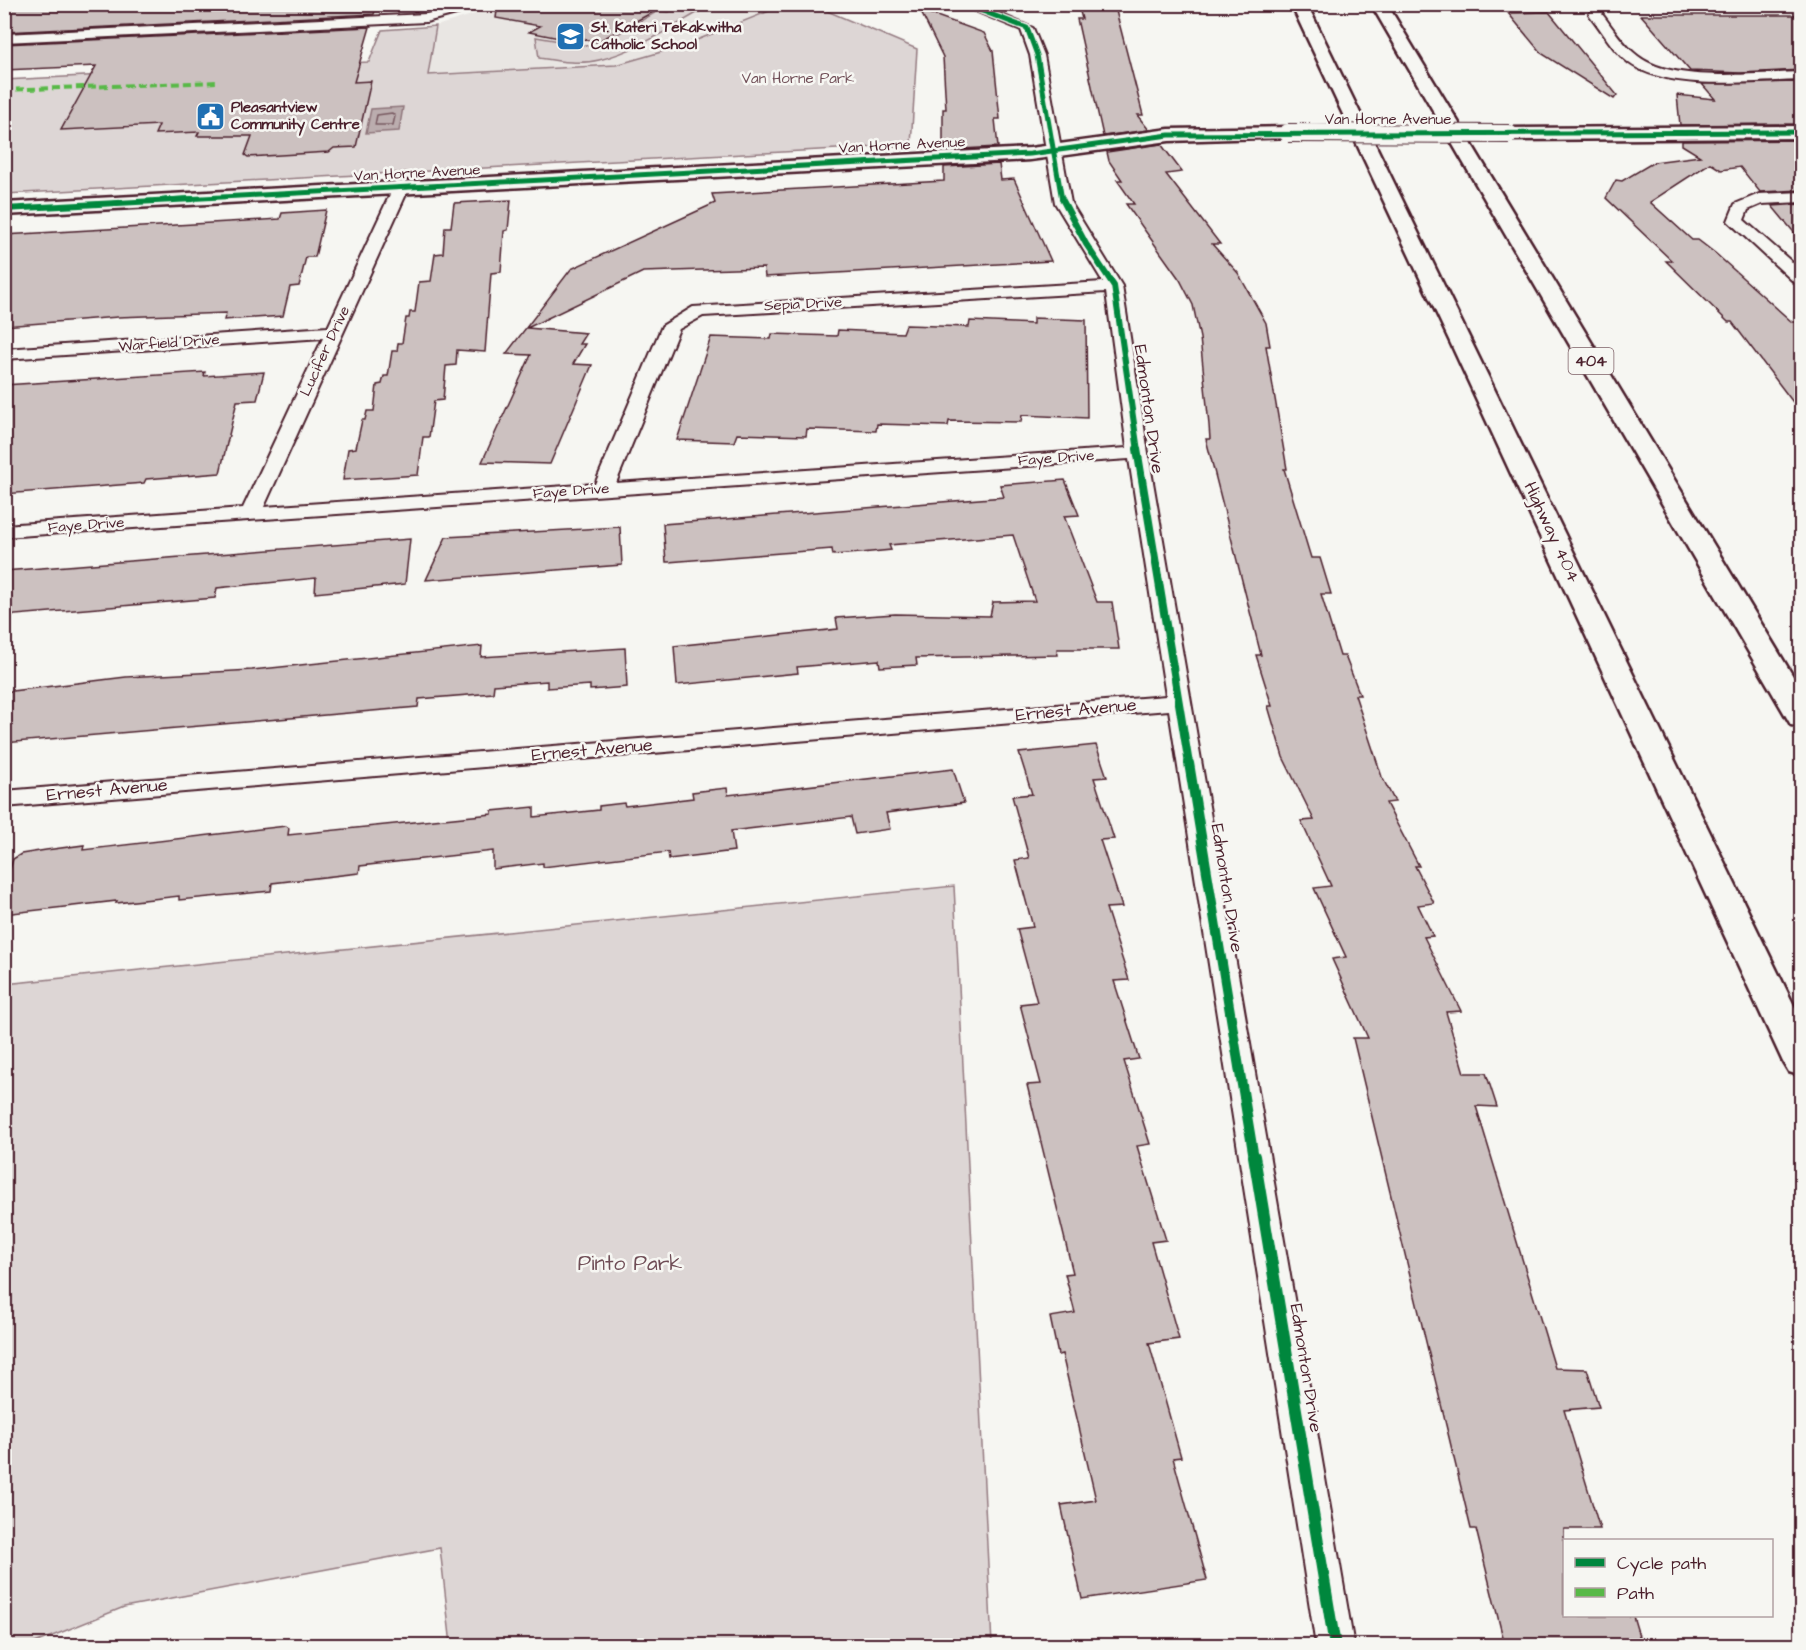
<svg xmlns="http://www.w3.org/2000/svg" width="1806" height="1650" viewBox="0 0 1806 1650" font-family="'Architects Daughter',sans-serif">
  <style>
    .built { fill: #e9e6e3 }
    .green { fill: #ddd6d5; stroke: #947a80; stroke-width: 1.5 }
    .water { fill: #bbadae; stroke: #8e747a; stroke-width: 1.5 }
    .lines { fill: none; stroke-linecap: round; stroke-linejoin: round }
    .shore { stroke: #77585f; stroke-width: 1.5 }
    .building { fill: #ccc1c0; stroke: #4a1f2b; stroke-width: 1.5 }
    .minor-casing { stroke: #4a1f2b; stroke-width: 4 }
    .tertiary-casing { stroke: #4a1f2b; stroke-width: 5 }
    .motorway-casing { stroke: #4a1f2b; stroke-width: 5 }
    .minor { fill: #f6f6f2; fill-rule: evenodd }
    .tertiary { fill: #f6f6f2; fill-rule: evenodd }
    .motorway { fill: #f6f6f2; fill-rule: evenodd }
    .tertiary-bridge-casing { stroke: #4a1f2b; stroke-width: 20; stroke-linecap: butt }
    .tertiary-bridge { stroke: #f6f6f2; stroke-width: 18 }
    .quiet { stroke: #58b947; stroke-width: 4; stroke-dasharray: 8 4; stroke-linecap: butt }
    .cycleway-far4-casing { stroke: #f6f6f2; stroke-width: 8 }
    .cycleway-far3-casing { stroke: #f6f6f2; stroke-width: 8 }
    .cycleway-far2-casing { stroke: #f6f6f2; stroke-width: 10 }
    .cycleway-far1-casing { stroke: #f6f6f2; stroke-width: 14 }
    .cycleway-casing { stroke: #f6f6f2; stroke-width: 16 }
    .cycleway-far4 { stroke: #00873e; stroke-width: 5 }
    .cycleway-far3 { stroke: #00873e; stroke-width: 6 }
    .cycleway-far2 { stroke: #00873e; stroke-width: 8 }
    .cycleway-far1 { stroke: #00873e; stroke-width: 10 }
    .cycleway { stroke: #00873e; stroke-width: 12 }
    .labels { text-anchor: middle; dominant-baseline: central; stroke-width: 5; stroke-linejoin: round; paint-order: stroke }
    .far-poi-label { font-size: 15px; font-weight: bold; fill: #4a1f2b; stroke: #f6f6f2; text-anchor: start }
    .far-park-label { font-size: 15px; fill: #6f4d56; stroke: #f6f6f2 }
    .far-street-label { font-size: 15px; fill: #4a1f2b; stroke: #f6f6f2 }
    .shield { fill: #f6f6f2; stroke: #7e6067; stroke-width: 1.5 }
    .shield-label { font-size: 16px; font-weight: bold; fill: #4a1f2b }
    .street-label { font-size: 18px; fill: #4a1f2b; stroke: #f6f6f2 }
    .near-park-label { font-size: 21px; fill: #6f4d56; stroke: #f6f6f2 }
  </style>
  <rect width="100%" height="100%" fill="#f6f6f2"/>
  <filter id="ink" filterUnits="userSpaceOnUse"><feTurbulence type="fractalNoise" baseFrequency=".0167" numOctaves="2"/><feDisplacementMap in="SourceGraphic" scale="12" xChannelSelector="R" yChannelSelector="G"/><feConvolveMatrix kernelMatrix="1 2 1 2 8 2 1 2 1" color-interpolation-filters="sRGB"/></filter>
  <g filter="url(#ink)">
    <polygon class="built" points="504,5 786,5 682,46 616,65 427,75 436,26"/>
    <g class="green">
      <path d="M682,4L711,5C676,24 638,51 599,60C580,65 558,61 539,58L536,37L595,47L658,11L669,12Z"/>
      <polygon points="774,4 813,5 917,49 911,145 5,194 4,80 369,62 382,30 436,26 428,75 616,65 682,46 779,7 772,5"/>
      <polygon points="954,886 992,1645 451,1645 440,1548 124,1607 30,1645 5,1645 5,984"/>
    </g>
    <polygon class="water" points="403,107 399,131 366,133 371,109"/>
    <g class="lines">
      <polygon class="shore" points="392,113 395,116 393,125 375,125 377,115"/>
    </g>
    <g class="building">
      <polygon points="68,4 377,4 374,14 4,32 4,7"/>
      <polygon points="498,4 668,4 597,42 579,38 574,41 529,32 540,26 496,18"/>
      <polygon points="1115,7 1143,115 1137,115 1149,130 1103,136 1077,19 1082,19 1079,8"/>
      <polygon points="920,10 984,33 993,51 1000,119 995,119 998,147 943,150 943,109 946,109 943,57"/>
      <polygon points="1549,12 1617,95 1614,99 1541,53 1508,13"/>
      <polygon points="1641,15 1802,15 1802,70 1740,73 1690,71"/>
      <polygon points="370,27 354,82 371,81 356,147 334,148 329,152 248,157 245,155 252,136 197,136 199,132 155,134 159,125 61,130 96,66 4,70 4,44"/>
      <polygon points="1802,82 1802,124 1680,125 1677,95 1715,99 1702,84"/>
      <polygon points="1802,140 1802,190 1760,192 1740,167 1721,170 1710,163 1650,202 1692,240 1698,240 1715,253 1792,322 1802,322 1802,414 1732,322 1728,322 1666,261 1672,261 1606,198 1616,180 1622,181 1654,162 1700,156 1682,145 1682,141"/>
      <polygon points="1161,144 1182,172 1166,174 1220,244 1212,244 1238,273 1266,323 1270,346 1266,346 1287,469 1284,469 1311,558 1320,558 1331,594 1321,594 1340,656 1345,656 1360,695 1355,695 1382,777 1395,802 1386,803 1419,866 1415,866 1434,903 1418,905 1433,936 1424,937 1461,1011 1446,1012 1464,1073 1486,1073 1497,1107 1476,1106 1555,1368 1587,1369 1599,1407 1564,1410 1600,1529 1564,1529 1564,1616 1633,1616 1642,1646 1505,1646 1476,1529 1471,1529 1353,1038 1368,1038 1332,959 1346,957 1314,888 1331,886 1301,821 1314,820 1283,757 1268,706 1272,706 1256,655 1261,655 1206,439 1210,439 1209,425 1200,338 1193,305 1180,280 1126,204 1134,204 1117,180 1122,180 1109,161 1107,152"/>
      <polygon points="999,164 1001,180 1014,179 1051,261 765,277 764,268 643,272 527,328 586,333 579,344 585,344 573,364 592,365 550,464 482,462 531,355 506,354 571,269 715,203 712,194 944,181 944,167"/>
      <polygon points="511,200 508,230 504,231 501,272 491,273 485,352 457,350 456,365 446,366 443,400 434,401 429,437 423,437 418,475 343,480 348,449 356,448 362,420 365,420 367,411 374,411 377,385 382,384 384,376 388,376 392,351 397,351 398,343 402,343 406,318 409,318 410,312 415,312 419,282 431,281 435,254 443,253 445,227 451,227 454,203"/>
      <polygon points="1802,204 1802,242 1772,206"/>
      <polygon points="326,210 315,257 306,257 299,286 290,287 283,316 224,320 226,313 118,317 4,326 4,235 280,219 282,213"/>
      <polygon points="1033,318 1086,320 1087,418 1022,415 1021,422 949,421 948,426 877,424 876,431 807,429 806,436 737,434 734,442 677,440 711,337 771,339 772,334 837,336 838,330 903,333 906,325 969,327 970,321 1033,324"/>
      <polygon points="205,372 204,376 264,372 257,400 237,401 220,473 146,479 144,483 4,494 4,385"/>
      <polygon points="1065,480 1079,515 1064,516 1097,602 1112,602 1119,649 1057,649 1058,655 916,658 917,665 880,667 879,660 797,667 798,673 677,685 674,646 838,629 836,618 895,614 990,616 993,602 1035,601 1013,535 889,545 891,550 861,553 833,555 832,549 668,562 666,562 663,524 1004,497 1000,485"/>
      <polygon points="620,527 622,565 426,580 446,537"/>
      <polygon points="410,539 405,584 315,593 316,578 217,588 215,598 4,616 4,571"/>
      <polygon points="482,646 481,657 625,648 627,687 590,690 590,685 547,688 547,681 494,685 493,693 419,699 418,707 4,743 4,692 126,677 252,670"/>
      <polygon points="1096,745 1107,777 1094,778 1114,839 1100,840 1122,907 1106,908 1129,980 1114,981 1139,1059 1124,1061 1150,1144 1137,1146 1166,1240 1151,1242 1179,1339 1149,1343 1181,1457 1173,1458 1207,1580 1082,1599 1061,1505 1096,1500 1062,1354 1058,1355 1050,1317 1075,1313 1065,1274 1073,1273 1027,1085 1041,1084 1020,1004 1037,1002 1017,929 1033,927 1015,860 1029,858 1012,796 1032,794 1019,753"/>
      <polygon points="953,769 964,803 886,813 890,829 855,834 851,817 731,831 734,851 669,859 668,852 543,867 543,863 493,869 493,851 360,866 359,873 272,883 271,891 179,900 179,896 116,903 117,901 4,914 4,890 13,859 21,854 46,850 84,845 83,850 286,826 289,828 288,835 492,814 492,811 534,807 534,817 599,810 599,806 624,803 625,806 693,798 692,792 727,788 728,795"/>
    </g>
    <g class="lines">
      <defs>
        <g id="minor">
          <polygon points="469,4 494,4 426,22 4,42 4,34 426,14"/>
          <path d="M958,4H977L1033,28L1044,55L1071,203L1122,286L1148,453L1354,1646H1316L1169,710L4,807V791L1166,696L1129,459L4,537V525L243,508L323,338L4,359V349L328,327L392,190L400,185L408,190L264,507L595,484L662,326L693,307L1103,282L1055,203L1030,55L1021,30ZM1106,292L1127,448L616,483L679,329L703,316Z"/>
          <path d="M1597,4H1610L1602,14C1613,28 1623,45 1638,56C1674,84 1757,73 1802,72V80C1754,81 1669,92 1629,63C1613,51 1603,32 1591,17L1589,14Z"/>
          <polygon points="1802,192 1802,202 1762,204 1748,210 1744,220 1802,271 1802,285 1796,284 1728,221 1735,204 1759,194"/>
        </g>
        <g id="tertiary">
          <polygon points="1802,126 1802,138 1509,140 1500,134 1509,128"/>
          <polygon points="1288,127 1297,133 1295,137 1169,141 1030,160 4,215 4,203 1030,148 1169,129"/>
        </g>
        <g id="motorway">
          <polygon points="1291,4 1307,4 1802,1022 1802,1076 1789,1072 1783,1062 1451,344"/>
          <polygon points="1371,4 1387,4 1802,691 1802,727 1791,725 1787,718"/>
        </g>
      </defs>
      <use href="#minor" class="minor-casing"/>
      <use href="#tertiary" class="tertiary-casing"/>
      <use href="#motorway" class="motorway-casing"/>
      <use href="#minor" class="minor"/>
      <use href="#tertiary" class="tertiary"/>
      <use href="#motorway" class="motorway"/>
      <defs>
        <polyline id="tertiary-bridge" points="1288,133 1509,134"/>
      </defs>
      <use href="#tertiary-bridge" class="tertiary-bridge-casing"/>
      <use href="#tertiary-bridge" class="tertiary-bridge"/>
      <polyline class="quiet" points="4,90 218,82"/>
      <defs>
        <g id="cycleway-far4">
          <polyline points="964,4 1027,28 1037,55 1062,200"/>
          <polyline points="165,200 1030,154 1169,135 1802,132"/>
        </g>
        <g id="cycleway-far3">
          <polyline points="1062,199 1086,244 1114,286 1138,451"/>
          <polyline points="4,209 193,199"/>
        </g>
        <polyline id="cycleway-far2" points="1137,449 1189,764"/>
        <polyline id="cycleway-far1" points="1189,763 1254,1158"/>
        <polyline id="cycleway" points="1254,1156 1335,1646"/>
      </defs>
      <use href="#cycleway-far4" class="cycleway-far4-casing"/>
      <use href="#cycleway-far3" class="cycleway-far3-casing"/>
      <use href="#cycleway-far2" class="cycleway-far2-casing"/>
      <use href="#cycleway-far1" class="cycleway-far1-casing"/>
      <use href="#cycleway" class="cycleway-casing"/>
      <use href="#cycleway-far4" class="cycleway-far4"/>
      <use href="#cycleway-far3" class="cycleway-far3"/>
      <use href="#cycleway-far2" class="cycleway-far2"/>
      <use href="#cycleway-far1" class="cycleway-far1"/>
      <use href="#cycleway" class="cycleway"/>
    </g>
  </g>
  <defs>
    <symbol id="school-square" viewBox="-11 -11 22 22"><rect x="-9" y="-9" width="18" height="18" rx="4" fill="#1f6fb2" stroke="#f6f6f2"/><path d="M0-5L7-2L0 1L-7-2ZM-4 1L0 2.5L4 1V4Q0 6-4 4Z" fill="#fff"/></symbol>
    <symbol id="civic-square" viewBox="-11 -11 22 22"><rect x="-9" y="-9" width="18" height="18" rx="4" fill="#1f6fb2" stroke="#f6f6f2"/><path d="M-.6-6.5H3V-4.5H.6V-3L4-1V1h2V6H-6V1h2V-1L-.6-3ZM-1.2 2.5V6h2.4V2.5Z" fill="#fff"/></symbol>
  </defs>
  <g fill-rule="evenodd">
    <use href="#school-square" x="554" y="20" width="33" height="33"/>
    <use href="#civic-square" x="194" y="100" width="33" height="33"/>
  </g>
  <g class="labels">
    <g class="far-poi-label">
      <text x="591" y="27">St. Kateri Tekakwitha<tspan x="591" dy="17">Catholic School</tspan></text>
      <text x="231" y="107">Pleasantview<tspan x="231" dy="17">Community Centre</tspan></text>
    </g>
    <g class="far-park-label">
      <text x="798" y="78">Van Horne Park</text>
    </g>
    <g class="far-street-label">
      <text x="1388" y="119">Van Horne Avenue</text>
      <text transform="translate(902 145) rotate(-3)">Van Horne Avenue</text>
      <text transform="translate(417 173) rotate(-3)">Van Horne Avenue</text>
      <text transform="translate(803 304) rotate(-3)">Sepia Drive</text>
      <text transform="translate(169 343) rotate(-4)">Warfield Drive</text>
      <text transform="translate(325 351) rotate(-65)">Lucifer Drive</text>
      <text transform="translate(1056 458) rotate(-4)">Faye Drive</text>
      <text transform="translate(571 491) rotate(-4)">Faye Drive</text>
      <text transform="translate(86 525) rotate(-4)">Faye Drive</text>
    </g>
    <rect class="shield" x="1568.5" y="348" width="45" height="26" rx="4.5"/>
    <g class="shield-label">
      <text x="1591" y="361">404</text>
    </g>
    <g class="street-label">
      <text transform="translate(1149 409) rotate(82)">Edmonton Drive</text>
      <text transform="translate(1552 532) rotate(65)">Highway 404</text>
      <text transform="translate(1076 710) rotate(-5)">Ernest Avenue</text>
      <text transform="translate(592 750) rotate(-5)">Ernest Avenue</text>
      <text transform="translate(107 790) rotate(-5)">Ernest Avenue</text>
      <text transform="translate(1227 888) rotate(81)">Edmonton Drive</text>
      <text transform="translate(1306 1368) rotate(81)">Edmonton Drive</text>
    </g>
    <g class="near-park-label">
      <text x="630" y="1263">Pinto Park</text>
    </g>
  </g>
  <rect width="1806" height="1650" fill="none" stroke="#f6f6f2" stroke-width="24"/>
  <rect x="12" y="12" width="1782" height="1626" fill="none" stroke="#4a1f2b" stroke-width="2" filter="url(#ink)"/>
  <rect x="1563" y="1539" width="210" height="78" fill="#f6f6f2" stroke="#b1a0a2" stroke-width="1.5"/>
  <rect x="1575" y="1558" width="30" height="9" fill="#00873e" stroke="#b1a0a2" stroke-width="1.5"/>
  <text x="1617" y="1569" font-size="18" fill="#4a1f2b">Cycle path</text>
  <rect x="1575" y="1588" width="30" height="9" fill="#58b947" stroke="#b1a0a2" stroke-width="1.5"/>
  <text x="1617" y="1599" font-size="18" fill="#4a1f2b">Path</text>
</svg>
